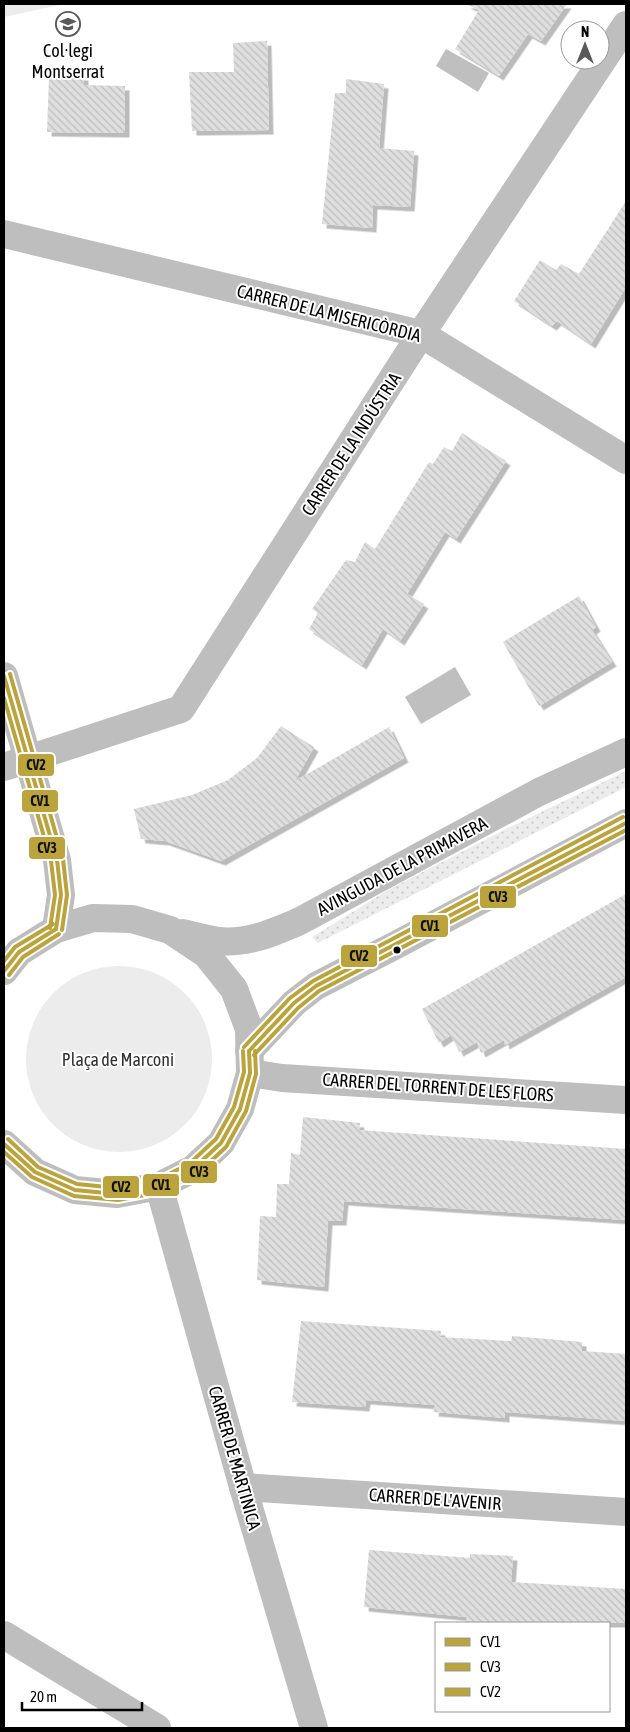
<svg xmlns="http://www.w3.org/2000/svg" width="630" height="1732" viewBox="0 0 630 1732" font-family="'Asap Condensed',sans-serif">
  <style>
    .grass { fill: url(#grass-dots) }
    .garden { fill: #ececec }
    .water { fill: #bfbfbf }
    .building { fill: url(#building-back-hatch); filter: url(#shadow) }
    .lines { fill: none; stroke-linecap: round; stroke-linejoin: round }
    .minor { stroke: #bebebe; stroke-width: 28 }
    .bus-1-casing { stroke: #fff; stroke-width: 8 }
    .bus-2-casing { stroke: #fff; stroke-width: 8 }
    .bus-3-casing { stroke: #fff; stroke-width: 8 }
    .bus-1 { stroke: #bba43b; stroke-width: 4 }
    .bus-2 { stroke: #bba43b; stroke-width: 4 }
    .bus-3 { stroke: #bba43b; stroke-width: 4 }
    .bus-dot { fill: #000; stroke: #fff; stroke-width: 2 }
    .labels { text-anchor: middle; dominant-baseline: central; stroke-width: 4; stroke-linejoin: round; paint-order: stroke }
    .poi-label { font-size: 18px; fill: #000; stroke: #fff }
    .street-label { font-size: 18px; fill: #000; stroke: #fff }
    .park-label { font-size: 18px; fill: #333; stroke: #fff }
    .line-badge { stroke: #fff; stroke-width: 2 }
    .pale-badge-label { font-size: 14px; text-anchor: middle; font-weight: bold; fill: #111 }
  </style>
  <defs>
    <pattern id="grass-dots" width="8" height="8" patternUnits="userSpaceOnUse" patternTransform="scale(1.25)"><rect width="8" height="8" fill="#ececec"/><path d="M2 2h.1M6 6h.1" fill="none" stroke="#c9c9c9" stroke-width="1.8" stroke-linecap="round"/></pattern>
    <pattern id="building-back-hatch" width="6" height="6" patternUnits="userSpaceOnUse" patternTransform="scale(1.25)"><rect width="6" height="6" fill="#dfdfdf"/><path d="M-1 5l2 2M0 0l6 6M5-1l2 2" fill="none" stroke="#bebebe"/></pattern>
    <filter id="shadow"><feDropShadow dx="4.5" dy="4.5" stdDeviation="0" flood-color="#0004"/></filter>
  </defs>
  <rect width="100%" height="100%" fill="#fff"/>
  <polygon class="grass" points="626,771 626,787 318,943 312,937 388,890 506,829"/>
  <g class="garden">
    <polygon points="4,4 64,4 4,17"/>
    <circle cx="119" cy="1059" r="93"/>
  </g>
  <g class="water">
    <polygon points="446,49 489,73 478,92 436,66"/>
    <polygon points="455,667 471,695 421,724 405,697"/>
  </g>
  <g class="building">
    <polygon points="466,4 567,4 541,41 528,34 499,76 455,49 479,10"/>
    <polygon points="267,41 269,130 192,131 189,72 234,72 233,43"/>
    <polygon points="49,76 84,76 84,85 125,86 125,133 47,132"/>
    <polygon points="346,79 384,84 379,148 414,151 410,207 373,205 372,228 322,224 335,93 346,93"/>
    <polygon points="626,201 626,287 591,344 557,321 552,326 514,301 540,260 556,270 561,264 579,274"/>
    <polygon points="462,433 506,461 456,539 445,532 407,594 424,604 400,641 383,629 362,665 309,629 318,613 312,609 346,560 355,562 365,542 375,549 429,462 433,464 444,447 452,451"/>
    <polygon points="579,596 596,627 592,630 612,662 539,706 503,642"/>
    <polygon points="281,726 314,747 295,781 389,727 404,758 221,861 165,841 141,839 134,809 192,795 228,780 257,758"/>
    <polygon points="626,894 626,977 505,1045 504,1040 481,1053 477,1042 459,1052 451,1035 439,1043 422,1009"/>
    <polygon points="303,1117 360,1123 359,1130 626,1149 626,1220 344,1201 342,1221 328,1221 324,1287 257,1280 260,1216 276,1217 277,1184 289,1184 291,1153 300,1155"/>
    <polygon points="301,1321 441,1331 440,1337 511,1341 512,1336 582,1342 582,1351 626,1354 626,1421 505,1412 505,1418 434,1412 435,1405 366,1400 365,1407 292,1402"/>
    <polygon points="369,1550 470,1558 470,1554 513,1556 511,1582 626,1589 626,1623 466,1623 467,1617 364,1607"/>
  </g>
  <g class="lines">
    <g class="minor">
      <polyline points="4,234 421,334 626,460"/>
      <polyline points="4,676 57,860 61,895 56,929"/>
      <polyline points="4,767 181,709 421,334 626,25"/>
      <path d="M183,933C195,936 207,939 218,941C247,944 272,933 298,922L539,792L626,752"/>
      <polyline points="4,971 19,952 56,929 93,918 132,919 170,930 206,954 234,989 249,1029 250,1073 240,1109 221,1143 193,1169 159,1186 117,1194 75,1190 35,1172 4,1144"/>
      <polyline points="249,1051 294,1003 316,986 396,945 626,823"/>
      <polyline points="250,1073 282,1078 626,1100"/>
      <polyline points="159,1186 243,1487 314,1728"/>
      <polyline points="243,1487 626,1512"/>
      <polyline points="4,1635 157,1728"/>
    </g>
    <defs>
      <g id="bus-1">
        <polyline points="4,676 57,860 61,895 56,929"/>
        <polyline points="4,971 19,952 56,929"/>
        <polyline points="249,1051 294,1003 316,986 626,823"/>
        <polyline points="4,1144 35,1172 75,1190 117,1194 159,1186 193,1169 221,1143 240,1109 250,1073 249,1051"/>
      </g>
      <g id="bus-2">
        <polyline points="4,698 51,861 55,895 50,928"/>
        <polyline points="9,975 23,957 59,934"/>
        <polyline points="254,1055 298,1008 319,991 626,830"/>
        <polyline points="4,1152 32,1177 74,1196 118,1200 161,1192 197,1174 226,1147 246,1111 256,1074 255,1051"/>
      </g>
      <g id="bus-3">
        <polyline points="10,674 63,859 67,895 62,930"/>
        <polyline points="4,961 15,947 53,924"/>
        <polyline points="244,1047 290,998 313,981 623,817"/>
        <polyline points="8,1139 38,1167 77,1184 117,1188 157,1180 189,1164 216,1139 234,1107 244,1072 243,1051"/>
      </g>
    </defs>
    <use href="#bus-1" class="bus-1-casing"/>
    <use href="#bus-2" class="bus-2-casing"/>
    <use href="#bus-3" class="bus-3-casing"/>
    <use href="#bus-1" class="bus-1"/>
    <use href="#bus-2" class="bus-2"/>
    <use href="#bus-3" class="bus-3"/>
  </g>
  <defs>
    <symbol id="school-ring" viewBox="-11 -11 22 22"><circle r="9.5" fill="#fff" stroke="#595959" stroke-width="1.5"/><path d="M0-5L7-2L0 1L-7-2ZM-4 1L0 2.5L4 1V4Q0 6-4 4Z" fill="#595959"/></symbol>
  </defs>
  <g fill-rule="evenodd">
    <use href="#school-ring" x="54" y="10" width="28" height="28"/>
  </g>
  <circle class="bus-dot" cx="397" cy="950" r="4.5"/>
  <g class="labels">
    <g class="poi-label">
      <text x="68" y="50">Col·legi<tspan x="68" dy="21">Montserrat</tspan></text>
    </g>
    <g class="street-label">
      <text transform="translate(329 313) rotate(14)">CARRER DE LA MISERICÒRDIA</text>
      <text transform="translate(351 444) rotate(-57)">CARRER DE LA INDÚSTRIA</text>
      <text transform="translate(402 866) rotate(-28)">AVINGUDA DE LA PRIMAVERA</text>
      <text transform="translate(438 1087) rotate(4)">CARRER DEL TORRENT DE LES FLORS</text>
      <text transform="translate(235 1458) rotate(74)">CARRER DE MARTINICA</text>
      <text transform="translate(435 1499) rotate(4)">CARRER DE L'AVENIR</text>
    </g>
    <g class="park-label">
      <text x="118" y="1059">Plaça de Marconi</text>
    </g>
  </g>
  <g class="line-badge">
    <rect x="17" y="753" width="38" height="24" rx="5" fill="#bba43b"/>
    <rect x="21" y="789" width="38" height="24" rx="5" fill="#bba43b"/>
    <rect x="28" y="836" width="38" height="24" rx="5" fill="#bba43b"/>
    <rect x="479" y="885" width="38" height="24" rx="5" fill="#bba43b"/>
    <rect x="411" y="914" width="38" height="24" rx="5" fill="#bba43b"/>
    <rect x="340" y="944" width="38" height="24" rx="5" fill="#bba43b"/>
    <rect x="180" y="1160" width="38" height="24" rx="5" fill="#bba43b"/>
    <rect x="142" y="1173" width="38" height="24" rx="5" fill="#bba43b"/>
    <rect x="102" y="1175" width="38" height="24" rx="5" fill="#bba43b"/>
  </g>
  <g class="pale-badge-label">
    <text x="36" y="770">CV2</text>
    <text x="40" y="806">CV1</text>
    <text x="47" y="853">CV3</text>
    <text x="498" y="902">CV3</text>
    <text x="430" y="931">CV1</text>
    <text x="359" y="961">CV2</text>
    <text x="199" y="1177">CV3</text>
    <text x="161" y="1190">CV1</text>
    <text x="121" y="1192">CV2</text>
  </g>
  <rect width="630" height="1732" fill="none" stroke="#000000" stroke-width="10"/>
  <rect x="435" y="1622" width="175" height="90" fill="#ffffff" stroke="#999999"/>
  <rect x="445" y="1638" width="25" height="8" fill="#bba43b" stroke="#999999"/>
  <text x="480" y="1647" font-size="15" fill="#000000">CV1</text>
  <rect x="445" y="1663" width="25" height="8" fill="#bba43b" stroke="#999999"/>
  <text x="480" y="1672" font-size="15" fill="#000000">CV3</text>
  <rect x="445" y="1688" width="25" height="8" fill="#bba43b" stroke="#999999"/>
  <text x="480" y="1697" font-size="15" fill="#000000">CV2</text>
  <g transform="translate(585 45)"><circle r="24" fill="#ffffff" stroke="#999999"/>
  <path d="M0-4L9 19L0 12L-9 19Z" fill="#595959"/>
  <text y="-8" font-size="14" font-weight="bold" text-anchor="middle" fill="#000000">N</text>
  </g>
  <path d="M22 1702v8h120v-8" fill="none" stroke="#000000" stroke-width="2.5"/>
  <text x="30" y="1702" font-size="15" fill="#000000" stroke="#ffffff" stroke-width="4" paint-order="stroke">20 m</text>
</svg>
